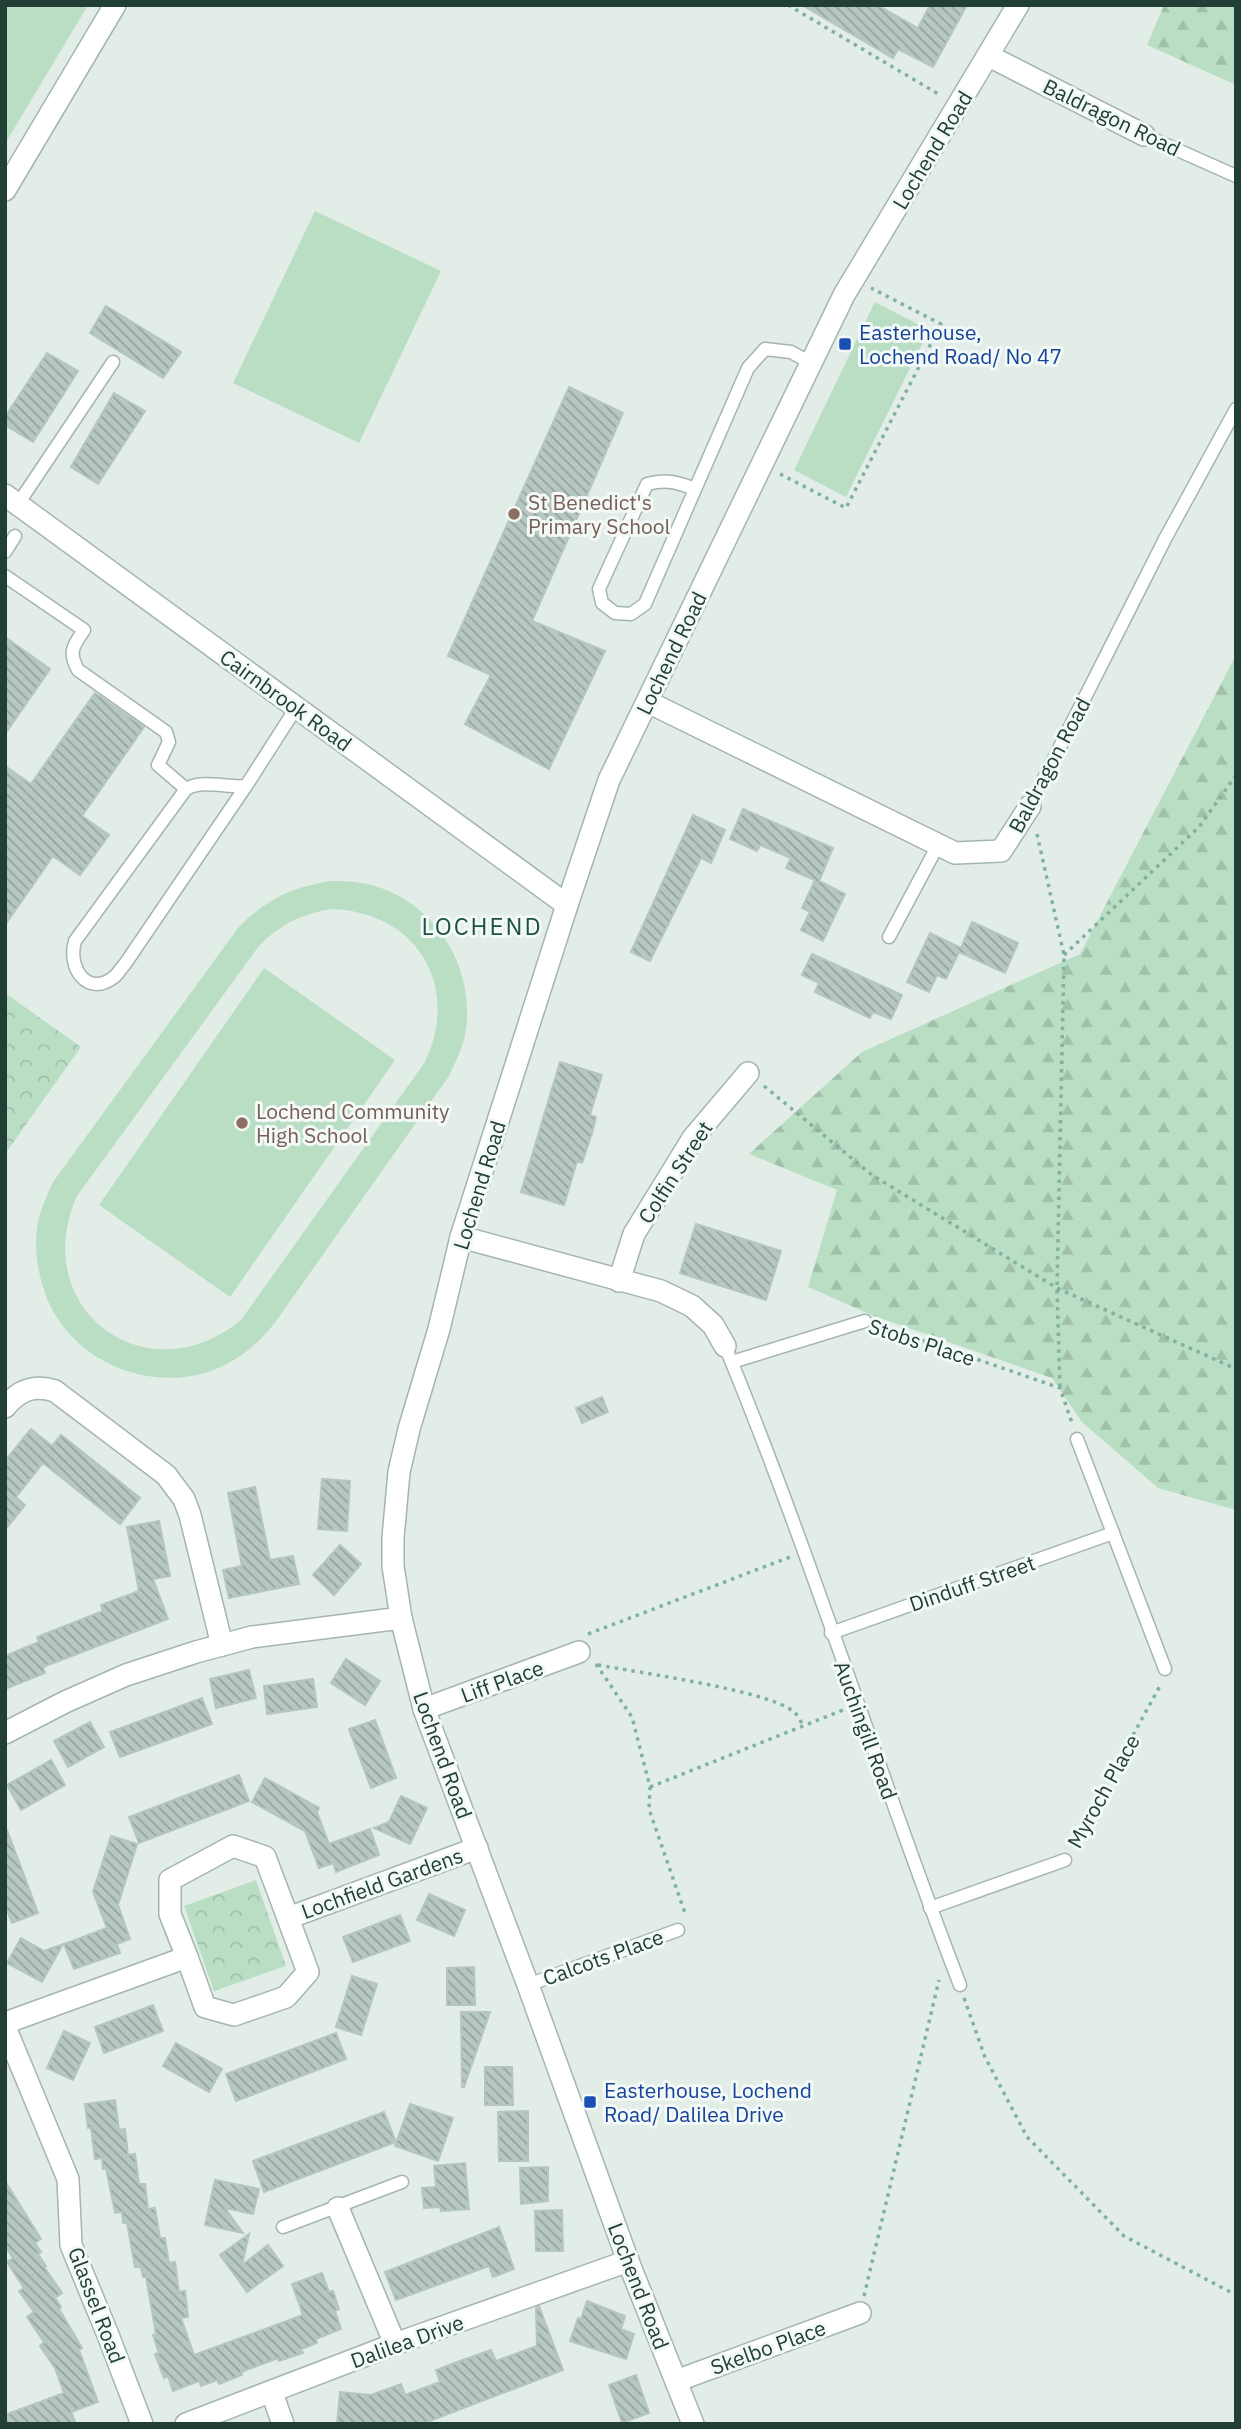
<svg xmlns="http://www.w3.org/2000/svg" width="1241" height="2429" viewBox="0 0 1241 2429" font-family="'IBM Plex Sans',sans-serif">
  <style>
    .grass { fill: #badec4; fill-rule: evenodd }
    .forest { fill: url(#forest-firs) }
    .park { fill: url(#park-crowns) }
    .building { fill: url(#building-back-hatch); stroke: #b4c6bf; stroke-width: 2 }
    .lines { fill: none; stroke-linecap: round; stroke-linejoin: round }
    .service-casing { stroke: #a4b5af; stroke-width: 15 }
    .minor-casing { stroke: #a4b5af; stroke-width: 24 }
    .tertiary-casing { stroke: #a4b5af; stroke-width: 24 }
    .path { stroke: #81b1a3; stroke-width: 3.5; stroke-dasharray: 3.5 5; stroke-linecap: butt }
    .service { stroke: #fff; stroke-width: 12 }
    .minor { stroke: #fff; stroke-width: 21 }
    .tertiary { stroke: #fff; stroke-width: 21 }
    .transit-dot { fill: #1a4fb4; stroke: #f2f9f6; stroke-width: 2.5 }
    .education-dot { fill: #8d6e63; stroke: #f2f9f6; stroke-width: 2.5 }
    .labels { text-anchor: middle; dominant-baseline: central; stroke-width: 6; stroke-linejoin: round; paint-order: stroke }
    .street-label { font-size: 21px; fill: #213e37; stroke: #f2f9f6 }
    .transit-label { font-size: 21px; fill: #164399; stroke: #f2f9f6; text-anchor: start }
    .education-label { font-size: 21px; fill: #785e54; stroke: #f2f9f6; text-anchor: start }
    .quarter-label { font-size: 24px; letter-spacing: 2px; fill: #1c5145; stroke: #f2f9f6 }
  </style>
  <defs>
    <pattern id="forest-firs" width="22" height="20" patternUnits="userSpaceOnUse" patternTransform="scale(1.75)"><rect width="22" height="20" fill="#badec4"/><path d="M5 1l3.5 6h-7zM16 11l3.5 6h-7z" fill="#a0c0a9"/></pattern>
    <pattern id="park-crowns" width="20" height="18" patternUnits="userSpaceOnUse" patternTransform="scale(1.75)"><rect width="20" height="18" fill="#badec4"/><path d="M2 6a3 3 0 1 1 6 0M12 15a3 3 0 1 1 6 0" fill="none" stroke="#a0c0a9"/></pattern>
    <pattern id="building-back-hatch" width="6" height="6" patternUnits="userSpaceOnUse" patternTransform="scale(1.75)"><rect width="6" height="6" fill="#b7c7c1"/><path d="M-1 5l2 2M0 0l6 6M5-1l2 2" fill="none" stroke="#94a39e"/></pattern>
  </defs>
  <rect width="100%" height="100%" fill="#e2ede8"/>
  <g class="grass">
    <polygon points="5,5 88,5 5,144"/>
    <polygon points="315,211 441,271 359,443 233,383"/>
    <polygon points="875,302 929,330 846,497 794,470"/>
    <path d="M332,881C347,881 361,882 375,886C438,905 477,971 465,1035C462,1049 455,1063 449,1076L274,1324C260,1341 245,1355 225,1365C161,1397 77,1367 48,1301C38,1276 33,1248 38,1222C41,1208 47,1195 53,1182L238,928C265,900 293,886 332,881ZM333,909C417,913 461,985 425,1062L241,1320C146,1398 27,1308 77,1196L259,946C281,924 303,913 333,909Z"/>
    <polygon points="264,968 395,1060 230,1297 99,1205"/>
  </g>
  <g class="forest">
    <polygon points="1164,5 1236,5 1236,85 1147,45"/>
    <polygon points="1236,655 1236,1510 1158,1488 1082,1422 1052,1378 874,1316 808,1287 837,1190 749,1154 862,1052 1080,954"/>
  </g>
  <g class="park">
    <polygon points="5,993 81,1047 5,1154"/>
    <polygon points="256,1880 286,1966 214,1991 184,1906"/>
  </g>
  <g class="building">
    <polygon points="802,5 877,5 918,28 930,5 967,5 933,67 898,49 893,58"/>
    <polygon points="106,306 181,352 163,378 90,333"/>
    <polygon points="47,353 78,371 33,442 5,425 5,417"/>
    <polygon points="569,387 623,413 532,621 605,651 549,769 465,724 491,675 448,656"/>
    <polygon points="114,393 145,411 98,484 71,467"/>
    <polygon points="5,637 50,669 5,734"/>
    <polygon points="95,693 144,727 82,816 109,835 80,875 53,856 5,925 5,766 31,784"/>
    <polygon points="743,809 833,848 819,881 845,894 823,941 801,930 810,912 802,908 815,880 786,868 791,858 760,845 757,851 730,839"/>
    <polygon points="693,815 725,830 711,863 701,858 650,961 631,952"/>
    <polygon points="972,922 1018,943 1005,973 959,952 946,979 937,975 929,992 907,982 930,933 961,948"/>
    <polygon points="812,954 902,995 891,1019 873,1012 870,1018 815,992 819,983 802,975"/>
    <polygon points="560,1062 602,1075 590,1115 596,1117 592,1133 582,1163 577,1161 564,1205 521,1192"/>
    <polygon points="696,1224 781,1251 766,1300 680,1273"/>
    <polygon points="602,1397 608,1412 582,1423 576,1408"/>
    <polygon points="31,1429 52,1446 61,1435 140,1498 120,1524 43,1463 16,1497 25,1505 5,1530 5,1461"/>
    <polygon points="322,1479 350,1481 347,1531 318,1529"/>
    <polygon points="255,1487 270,1560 293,1556 299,1584 229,1598 223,1570 242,1566 228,1493"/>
    <polygon points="159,1521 170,1576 153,1579 168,1619 43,1667 45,1673 5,1689 5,1656 39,1642 37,1637 103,1611 101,1605 139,1591 127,1527"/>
    <polygon points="340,1545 361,1564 334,1595 313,1575"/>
    <polygon points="346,1659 380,1681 365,1705 331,1683"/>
    <polygon points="249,1670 256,1698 216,1708 210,1679"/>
    <polygon points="313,1679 317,1707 267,1714 264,1686"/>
    <polygon points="202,1698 212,1724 120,1757 110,1732"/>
    <polygon points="375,1720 396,1778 371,1788 349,1729"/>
    <polygon points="90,1722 104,1747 68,1767 54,1741"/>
    <polygon points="51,1760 65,1785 21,1810 7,1785"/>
    <polygon points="239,1775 249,1801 139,1843 129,1817"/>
    <polygon points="265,1778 319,1808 317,1812 329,1844 370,1829 379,1855 336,1872 333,1863 319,1868 305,1831 252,1802"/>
    <polygon points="401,1796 427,1808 410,1844 374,1828 389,1822"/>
    <polygon points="5,1830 7,1830 38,1913 12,1923 5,1905"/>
    <polygon points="111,1836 137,1844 118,1905 130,1939 117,1944 120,1953 74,1969 64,1944 107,1928 93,1892"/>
    <polygon points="429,1894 465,1910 454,1936 417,1920"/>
    <polygon points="400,1915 410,1941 353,1962 343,1937"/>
    <polygon points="21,1938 44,1951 63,1944 42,1982 7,1963"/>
    <polygon points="474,1967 475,2005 447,2005 447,1968"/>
    <polygon points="352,1976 377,1984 361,2035 336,2027"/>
    <polygon points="153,2005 163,2031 104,2053 95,2027"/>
    <polygon points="461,2012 490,2012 464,2087 462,2087"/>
    <polygon points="64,2031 90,2043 73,2080 47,2068"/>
    <polygon points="336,2033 346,2059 236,2101 226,2074"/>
    <polygon points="176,2043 222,2069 209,2092 163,2066"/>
    <polygon points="485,2067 512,2067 513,2105 485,2105"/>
    <polygon points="115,2100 119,2130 125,2129 128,2155 135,2154 139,2184 145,2184 148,2209 155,2208 160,2238 165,2238 169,2263 175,2262 179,2292 185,2291 188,2317 181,2318 194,2355 303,2315 292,2284 322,2273 329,2292 333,2291 339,2309 335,2311 341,2329 316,2339 317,2343 301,2349 303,2353 279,2361 278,2358 241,2372 242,2375 219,2384 217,2380 201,2386 199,2381 173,2391 168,2376 164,2378 155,2354 159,2353 153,2335 156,2334 146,2277 143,2277 141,2267 135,2267 127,2223 123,2223 122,2212 115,2213 106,2168 103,2169 102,2158 95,2159 91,2128 88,2128 85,2104"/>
    <polygon points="410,2104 453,2118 438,2161 395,2146"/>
    <polygon points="528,2111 528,2161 499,2161 498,2112"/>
    <polygon points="384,2112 396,2142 264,2192 253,2161"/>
    <polygon points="465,2163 469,2209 441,2211 440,2207 424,2208 422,2188 436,2187 434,2166"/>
    <polygon points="548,2167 548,2201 521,2204 520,2168"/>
    <polygon points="215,2180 259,2189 253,2214 225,2208 243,2233 205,2225"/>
    <polygon points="5,2181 41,2239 35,2243 41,2252 38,2254 46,2266 44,2267 62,2293 55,2298 61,2307 59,2309 82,2348 79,2350 98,2402 71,2412 76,2424 5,2424 5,2415 64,2393 55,2368 40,2346 44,2342 27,2317 34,2312 19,2291 24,2288 7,2262 13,2258 5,2246"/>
    <polygon points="562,2210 563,2251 536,2251 535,2211"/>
    <polygon points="499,2227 514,2269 493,2277 489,2266 396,2300 385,2272"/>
    <polygon points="249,2234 242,2265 268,2245 283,2266 247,2292 220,2255"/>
    <polygon points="587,2301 625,2316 621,2329 634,2334 626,2359 570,2341 578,2318 581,2319"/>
    <polygon points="539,2306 563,2370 422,2424 337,2424 340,2392 371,2395 401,2384 405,2395 440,2382 436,2370 457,2362 491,2350 496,2361 537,2346 536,2308"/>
    <polygon points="636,2375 649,2413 622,2423 609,2385"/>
  </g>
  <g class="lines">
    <defs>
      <g id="service">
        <polyline points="1144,135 1236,176"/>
        <path d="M695,489C677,482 666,479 647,484L599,589L602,603L615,613L631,614L645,604L748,368L765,349L791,352L811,363"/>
        <polyline points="18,504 113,362"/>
        <polyline points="5,552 15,536"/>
        <path d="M5,576L84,630C73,646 68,652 78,670L166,732L169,742L158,765L186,789"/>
        <path d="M246,786L125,964C121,968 118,974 114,977C87,998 67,967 75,941L186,789C202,779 227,788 246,786L296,708"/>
        <polyline points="1030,806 1165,539 1236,409"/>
        <polyline points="889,937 938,845"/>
        <path d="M725,1346C812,1556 878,1773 960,1985"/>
        <polyline points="732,1362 865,1321"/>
        <polyline points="1077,1439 1165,1669"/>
        <polyline points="831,1633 1113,1533"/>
        <polyline points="930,1908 1065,1860"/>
        <polyline points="528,1985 678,1930"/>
        <polyline points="283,2227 402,2182"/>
      </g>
      <g id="minor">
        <polyline points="989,56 1144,135"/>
        <polyline points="5,495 567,905"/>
        <polyline points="648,702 955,853 1001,851 1030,806"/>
        <polyline points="461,1237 661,1291 692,1306 713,1325 725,1346"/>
        <polyline points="619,1281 634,1234 693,1138 748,1073"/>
        <path d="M5,1407C19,1390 34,1384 55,1391L166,1475L184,1499L190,1515L222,1645"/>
        <polyline points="424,1709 579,1652"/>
        <polyline points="5,1733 65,1702 126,1675 196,1652 252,1637 401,1618"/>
        <polyline points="187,1957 170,1914 170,1880 233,1846 265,1857 288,1918"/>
        <polyline points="5,2023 187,1957 205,2007 234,2015 286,1997 308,1972 288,1918 477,1848"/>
        <polyline points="5,2027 68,2179 71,2245 108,2335 142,2424"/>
        <polyline points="338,2208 395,2344"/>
        <polyline points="676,2381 860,2313"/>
        <polyline points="272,2393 283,2424"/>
        <polyline points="186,2424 395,2344 628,2261"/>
      </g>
      <g id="tertiary">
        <polyline points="5,190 115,5"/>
        <polyline points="693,2424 628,2261 528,1985 424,1709 401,1618 393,1566 393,1538 399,1472 409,1429 439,1329 461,1237 567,905 609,780 844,295 1018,5"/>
      </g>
    </defs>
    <use href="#service" class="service-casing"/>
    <use href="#minor" class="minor-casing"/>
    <use href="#tertiary" class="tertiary-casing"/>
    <g class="path">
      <polyline points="788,5 940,95"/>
      <polyline points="780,474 846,508 941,324 871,288"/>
      <polyline points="1037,834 1064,955 1057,1288 1060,1388"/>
      <polyline points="1064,955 1199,827 1236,775"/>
      <polyline points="764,1086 872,1175 1057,1288 1236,1369"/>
      <polyline points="881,1326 1060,1388 1072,1423"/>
      <polyline points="588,1634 790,1557"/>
      <polyline points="596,1664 632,1717 650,1787 649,1809 686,1916"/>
      <path d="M598,1665C636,1672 771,1691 794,1712C798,1715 801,1722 803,1726"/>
      <polyline points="650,1787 843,1710"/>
      <polyline points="1072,1847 1161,1684"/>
      <polyline points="964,1998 985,2057 1027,2137 1124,2236 1236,2295"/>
      <polyline points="864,2296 939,1980"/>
    </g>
    <use href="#service" class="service"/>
    <use href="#minor" class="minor"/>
    <use href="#tertiary" class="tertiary"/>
  </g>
  <g class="transit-dot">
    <rect x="838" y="337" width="14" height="14" rx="3.5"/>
    <rect x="583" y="2095" width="14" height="14" rx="3.5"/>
  </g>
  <g class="education-dot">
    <circle cx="514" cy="514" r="7"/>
    <circle cx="242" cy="1123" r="7"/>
  </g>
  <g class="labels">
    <g class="street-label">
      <text transform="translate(1112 117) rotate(26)">Baldragon Road</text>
      <text transform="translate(932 150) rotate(-59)">Lochend Road</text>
      <text transform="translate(671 653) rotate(-64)">Lochend Road</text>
      <text transform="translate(286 700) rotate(36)">Cairnbrook Road</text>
      <text transform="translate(1049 765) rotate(-62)">Baldragon Road</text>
      <text transform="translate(675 1172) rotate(-57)">Colfin Street</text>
      <text transform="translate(479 1185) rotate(-73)">Lochend Road</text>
      <text transform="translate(922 1342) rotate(18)">Stobs Place</text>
      <text transform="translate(972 1583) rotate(-19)">Dinduff Street</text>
      <text transform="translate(502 1681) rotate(-20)">Liff Place</text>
      <text transform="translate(866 1730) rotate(70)">Auchingill Road</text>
      <text transform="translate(443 1755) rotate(70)">Lochend Road</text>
      <text transform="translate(1103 1791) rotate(-61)">Myroch Place</text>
      <text transform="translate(382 1883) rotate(-20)">Lochfield Gardens</text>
      <text transform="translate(603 1957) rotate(-20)">Calcots Place</text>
      <text transform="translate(639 2286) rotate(69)">Lochend Road</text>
      <text transform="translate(97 2305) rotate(69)">Glassel Road</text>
      <text transform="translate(407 2341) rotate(-20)">Dalilea Drive</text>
      <text transform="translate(768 2347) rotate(-20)">Skelbo Place</text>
    </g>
    <g class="transit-label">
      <text x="859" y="332">Easterhouse,<tspan x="859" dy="24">Lochend Road/ No 47</tspan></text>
      <text x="604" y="2090">Easterhouse, Lochend<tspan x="604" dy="24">Road/ Dalilea Drive</tspan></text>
    </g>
    <g class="education-label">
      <text x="528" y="502">St Benedict's<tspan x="528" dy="24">Primary School</tspan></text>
      <text x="256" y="1111">Lochend Community<tspan x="256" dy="24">High School</tspan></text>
    </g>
    <g class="quarter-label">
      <text x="482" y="926">LOCHEND</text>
    </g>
  </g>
  <rect width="1241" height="2429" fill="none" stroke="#213e37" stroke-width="14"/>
</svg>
